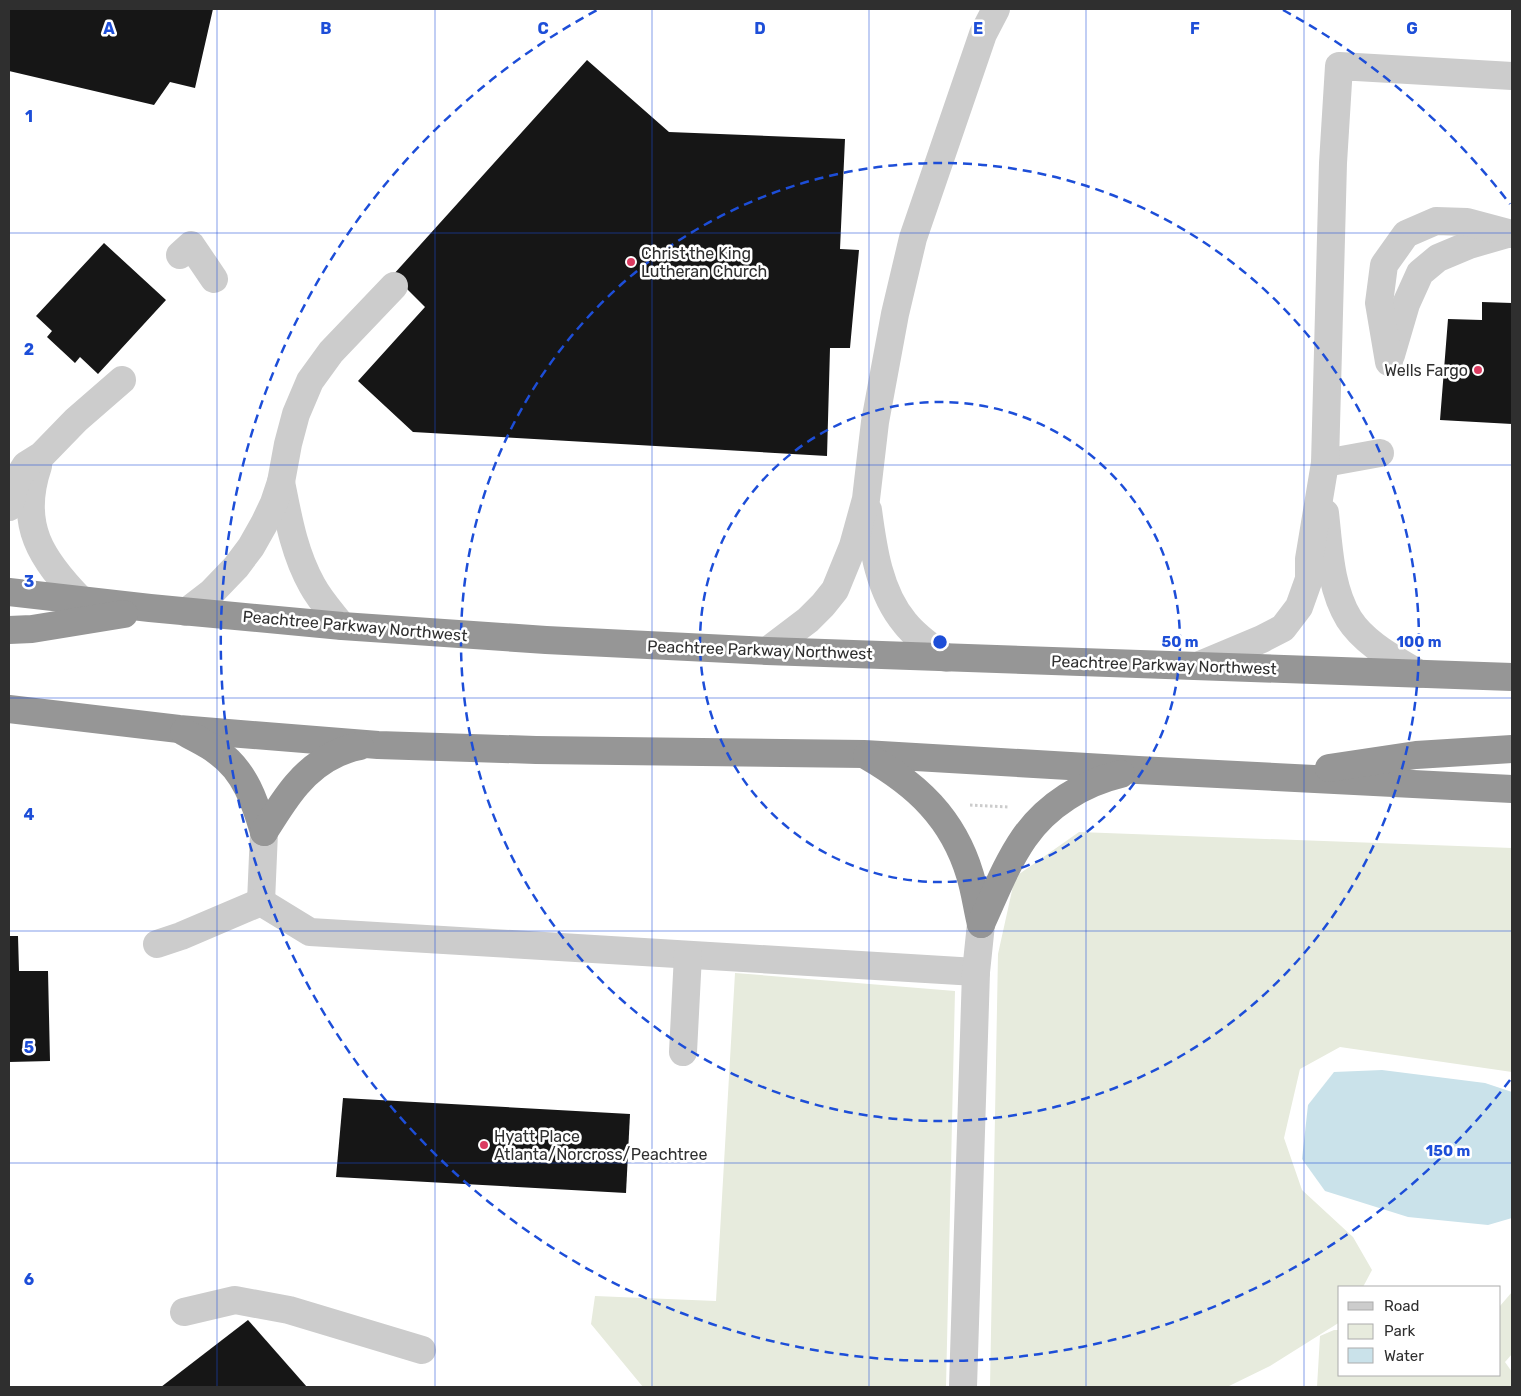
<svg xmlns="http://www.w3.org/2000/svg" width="1521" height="1396" viewBox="0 0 1521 1396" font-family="Rubik,sans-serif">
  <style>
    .green { fill: #e7ebdd }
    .water { fill: #cae2ea }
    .building { fill: #161616 }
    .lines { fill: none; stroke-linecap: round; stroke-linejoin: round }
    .path { stroke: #ccc; stroke-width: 3; stroke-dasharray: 2.5 2.5; stroke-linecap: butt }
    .minor { stroke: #ccc; stroke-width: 28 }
    .highway { stroke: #969696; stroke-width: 28 }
    .grid { fill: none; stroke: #1d4ed8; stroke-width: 1; stroke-opacity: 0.55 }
    .ring { fill: none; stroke: #1d4ed8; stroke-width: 2.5; stroke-dasharray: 9 6 }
    .poi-dot { fill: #db3b60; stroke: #fff; stroke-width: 2 }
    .labels { text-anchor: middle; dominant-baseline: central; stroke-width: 5; stroke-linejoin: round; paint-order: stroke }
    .poi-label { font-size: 16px; fill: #2f2f2f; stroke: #fff; text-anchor: start }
    .street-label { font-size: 16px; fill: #2f2f2f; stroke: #fff }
    .grid-label { font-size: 16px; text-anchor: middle; font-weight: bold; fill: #1d4ed8; stroke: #fff; stroke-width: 5; stroke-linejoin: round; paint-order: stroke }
    .centre { fill: #1d4ed8; stroke: #fff; stroke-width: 2.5 }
    .ring-label { font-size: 15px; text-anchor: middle; font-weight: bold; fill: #1d4ed8; stroke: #fff; stroke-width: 5; stroke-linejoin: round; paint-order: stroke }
  </style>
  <rect width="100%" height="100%" fill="#fff"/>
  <g class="green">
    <polygon points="1079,832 1512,848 1512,1072 1340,1047 1300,1069 1284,1138 1302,1190 1353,1237 1372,1270 1363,1287 1340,1287 1340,1322 1270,1366 1227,1387 990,1387 998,954 1015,877"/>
    <polygon points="735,973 955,991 946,1387 643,1387 591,1324 595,1296 716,1301"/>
    <polygon points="1512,1292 1512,1354 1505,1362 1512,1372 1512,1387 1317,1387 1320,1336 1334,1330 1340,1330 1340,1375 1500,1375 1500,1306"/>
  </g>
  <polygon class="water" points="1382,1070 1485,1083 1512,1092 1512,1218 1488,1225 1408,1217 1325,1191 1302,1159 1308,1105 1334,1072"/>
  <g class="building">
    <polygon points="9,9 213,9 195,88 170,82 154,105 9,71"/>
    <polygon points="587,60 669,132 845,139 840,249 859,250 850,348 830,348 827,456 413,432 358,381 425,307 393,275"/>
    <polygon points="104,243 166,300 98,374 80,357 75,363 47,337 52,331 36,316"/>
    <polygon points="1482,302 1512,303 1512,424 1440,420 1448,319 1482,320"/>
    <polygon points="9,936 18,936 19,971 48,971 50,1061 9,1062"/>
    <polygon points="343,1098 630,1114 626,1193 336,1177"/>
    <polygon points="248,1320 307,1387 161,1387"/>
  </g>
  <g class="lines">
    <polyline class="path" points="970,805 1009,807"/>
    <g class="minor">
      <polyline points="180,255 191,245 214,279"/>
      <polyline points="1391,355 1406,304 1420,273 1438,258 1469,245 1507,234"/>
      <polyline points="1389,362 1379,303 1384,265 1406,234 1436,221 1467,222 1512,234"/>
      <polyline points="1325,463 1380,453"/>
      <path d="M38,466C18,525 41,559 81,600"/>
      <path d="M281,482C288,517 294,553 312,585C320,600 332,613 342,626"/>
      <polyline points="9,507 16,481 26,465 42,455 76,420 122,380"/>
      <path d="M868,510C873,548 879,592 905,623C916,637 931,647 946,658"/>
      <path d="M1325,513C1329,548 1330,588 1349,619C1365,644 1395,659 1419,674"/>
      <polyline points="186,612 212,592 236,567 251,547 264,524 274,503 281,482 288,444 296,414 310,381 331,352 394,286"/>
      <polyline points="767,651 808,620 823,605 835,590 853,546 866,499 875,422 895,314 913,238 983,34 996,9"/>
      <polyline points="1200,665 1262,639 1283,628 1299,607 1309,579 1309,559 1325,463 1333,163 1339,66 1512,76"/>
      <polyline points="261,902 310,932 976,972"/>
      <polyline points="261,902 264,832"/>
      <polyline points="157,944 181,936 261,902"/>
      <polyline points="683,1052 688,955"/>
      <polyline points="184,1312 235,1300 289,1310 422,1350"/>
      <polyline points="963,1387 976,972 981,924"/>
    </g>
    <g class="highway">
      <polyline points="9,592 150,608 342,626 546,640 767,651 1512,677"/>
      <polyline points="9,630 32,629 124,614"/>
      <polyline points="9,709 179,729 378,745 536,750 864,754 1138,770 1512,789"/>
      <path d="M184,732C196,739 208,744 218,752C245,771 255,802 264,832"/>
      <path d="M867,756C917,785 953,818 970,875C975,891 977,908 981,924"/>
      <polyline points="1329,768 1416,755 1512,749"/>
      <path d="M264,832C284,800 302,769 338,753C345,750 352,747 360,746"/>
      <path d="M981,924C994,896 1006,864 1024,838C1047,805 1083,783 1121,774"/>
    </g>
  </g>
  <path class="grid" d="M217,9V1387M435,9V1387M652,9V1387M869,9V1387M1086,9V1387M1304,9V1387M9,233H1512M9,465H1512M9,698H1512M9,931H1512M9,1163H1512"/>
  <g class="ring">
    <circle cx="940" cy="642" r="240"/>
    <circle cx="940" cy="642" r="479"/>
    <path d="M1510 1080A719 719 0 1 1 597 10M1283 10A719 719 0 0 1 1510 204"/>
  </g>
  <g class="poi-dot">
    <circle cx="631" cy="262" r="5"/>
    <circle cx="1478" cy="370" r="5"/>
    <circle cx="484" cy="1145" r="5"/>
  </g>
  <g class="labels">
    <g class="poi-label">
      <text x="641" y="253">Christ the King<tspan x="641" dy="18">Lutheran Church</tspan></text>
      <text x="1468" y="370" text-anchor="end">Wells Fargo</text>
      <text x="494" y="1136">Hyatt Place<tspan x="494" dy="18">Atlanta/Norcross/Peachtree</tspan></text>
    </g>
    <g class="street-label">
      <text transform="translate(355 626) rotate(5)">Peachtree Parkway Northwest</text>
      <text transform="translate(760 650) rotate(2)">Peachtree Parkway Northwest</text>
      <text transform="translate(1164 665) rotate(2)">Peachtree Parkway Northwest</text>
    </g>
  </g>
  <g class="grid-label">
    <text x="109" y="34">A</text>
    <text x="326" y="34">B</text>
    <text x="543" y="34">C</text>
    <text x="760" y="34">D</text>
    <text x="978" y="34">E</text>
    <text x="1195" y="34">F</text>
    <text x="1412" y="34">G</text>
    <text x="29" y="122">1</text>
    <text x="29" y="355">2</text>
    <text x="29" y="587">3</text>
    <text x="29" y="820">4</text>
    <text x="29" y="1053">5</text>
    <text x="29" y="1285">6</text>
  </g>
  <circle cx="940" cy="642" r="8" class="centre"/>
  <g class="ring-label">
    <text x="1180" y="647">50 m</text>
    <text x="1419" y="647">100 m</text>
    <text x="1448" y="1156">150 m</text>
  </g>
  <rect width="1521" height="1396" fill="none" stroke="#2f2f2f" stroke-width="20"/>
  <rect x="1338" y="1286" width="162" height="90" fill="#ffffff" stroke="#acacac"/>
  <rect x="1348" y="1302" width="25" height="8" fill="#cccccc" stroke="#acacac"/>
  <text x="1384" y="1311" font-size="15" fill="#2f2f2f">Road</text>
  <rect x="1348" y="1324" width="25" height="15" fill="#e7ebdd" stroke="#acacac"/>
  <text x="1384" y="1336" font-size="15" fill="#2f2f2f">Park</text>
  <rect x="1348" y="1348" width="25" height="15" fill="#cae2ea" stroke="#acacac"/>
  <text x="1384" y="1361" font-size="15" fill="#2f2f2f">Water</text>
</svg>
